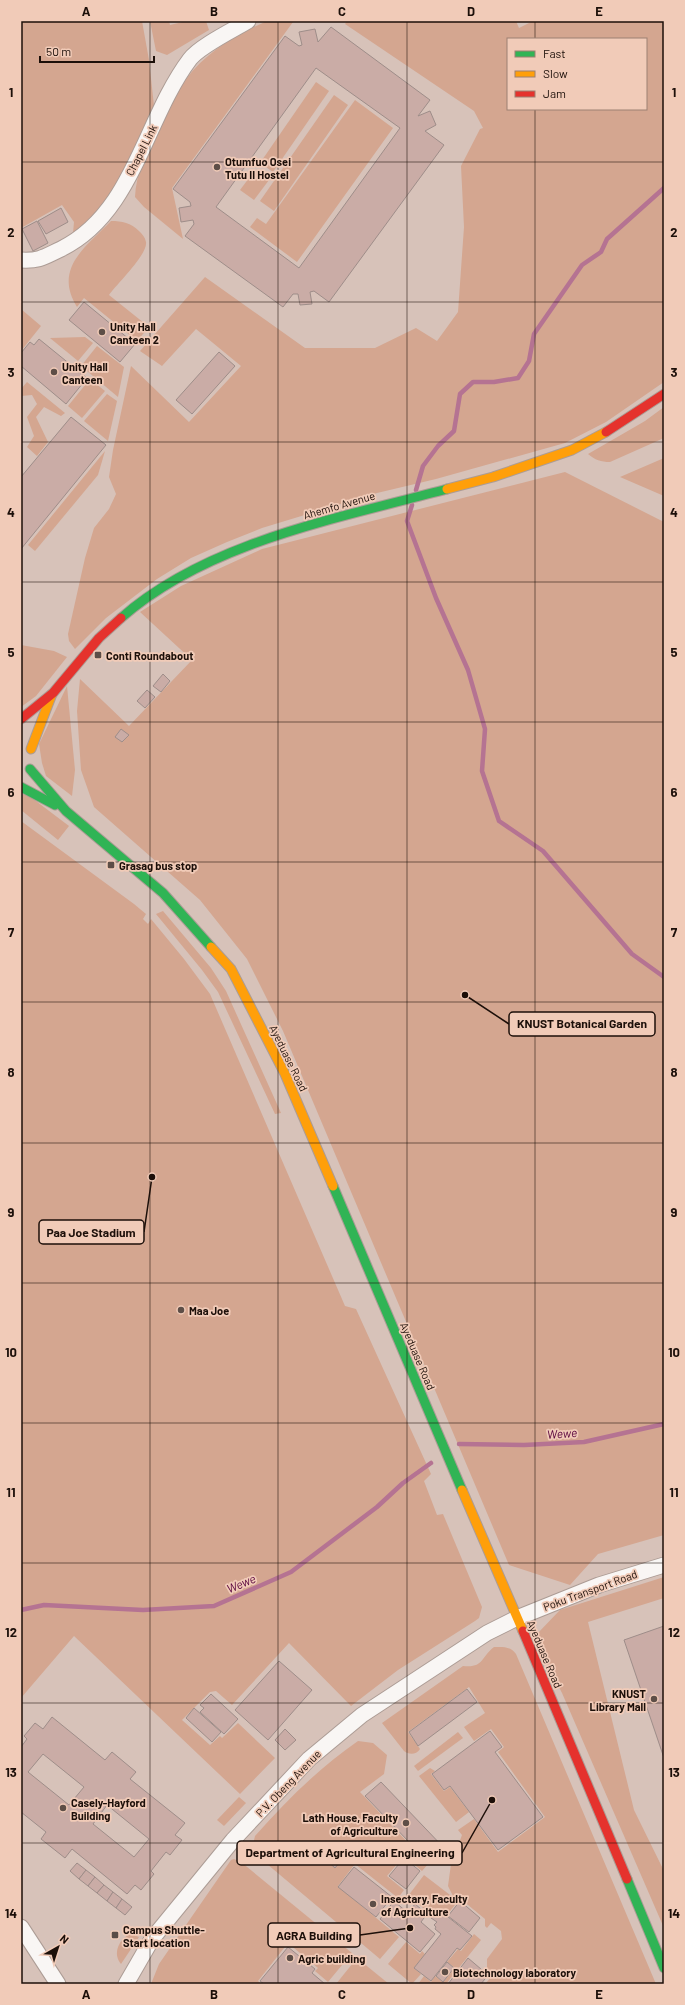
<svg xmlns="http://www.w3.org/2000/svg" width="685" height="2005" viewBox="0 0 685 2005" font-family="Barlow,sans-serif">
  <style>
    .green { fill: #d4a690; fill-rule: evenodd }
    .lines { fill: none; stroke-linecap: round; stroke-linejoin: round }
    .stream { stroke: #b57392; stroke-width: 4.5 }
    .building { fill: #caaca6; stroke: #9e8d89; fill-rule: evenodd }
    .street-casing { stroke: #ac9c95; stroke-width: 17 }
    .fast-casing { stroke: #ac9c95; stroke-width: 11 }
    .slow-casing { stroke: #ac9c95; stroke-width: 11 }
    .jam-casing { stroke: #ac9c95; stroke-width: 11 }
    .street { stroke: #f9f6f4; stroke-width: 15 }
    .fast { stroke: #30b455; stroke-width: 9 }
    .slow { stroke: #ff9f0a; stroke-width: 9 }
    .jam { stroke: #e5322d; stroke-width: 9 }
    .grid { fill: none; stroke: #1c0f09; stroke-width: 1; stroke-opacity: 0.55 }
    .poi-dot { fill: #5d4e47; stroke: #f1cbb8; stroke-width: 1.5 }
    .labels { text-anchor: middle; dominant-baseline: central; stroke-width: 3.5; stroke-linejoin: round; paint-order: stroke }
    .street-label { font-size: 11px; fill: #1c0f09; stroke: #f1cbb8 }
    .poi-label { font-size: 11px; font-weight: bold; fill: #1c0f09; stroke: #f1cbb8; text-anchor: start }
    .water-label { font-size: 12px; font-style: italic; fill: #59043d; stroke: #f1cbb8 }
    .leader { fill: none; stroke: #1c0f09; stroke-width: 1.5 }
    .callout-dot { fill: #1c0f09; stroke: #f1cbb8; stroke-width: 1.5 }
    .callout { fill: #f1cbb8; stroke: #1c0f09; stroke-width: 1.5 }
    .callout-label { font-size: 12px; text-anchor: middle; font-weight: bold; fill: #1c0f09 }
    .neatline { fill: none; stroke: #1c0f09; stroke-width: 1.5 }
    .grid-label { font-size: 13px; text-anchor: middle; font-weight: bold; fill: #1c0f09 }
  </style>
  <rect width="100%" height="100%" fill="#d7c2b9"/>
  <g class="green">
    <polygon points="21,21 142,21 149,60 154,106 109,201 99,218 73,233 74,222 62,205 21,228"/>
    <polygon points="150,21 169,21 170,25 187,21 206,21 209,30 167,55 156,51"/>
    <path d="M267,21H292L293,22L172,188L183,239L144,207L135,197C136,174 146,153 156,133C165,115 173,95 186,79C206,52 237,34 267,21Z"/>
    <path d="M347,21H516L519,28L533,21H664V382L606,422L565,443L436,479L377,493L262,528L227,542L191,558L157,579L106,618L75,649L69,641L68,634L85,558L94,528L109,509L116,494L109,477L113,450L131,366L189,422L241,366L196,329L162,366L140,351L205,277L305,348H375L416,328L437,341L458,312L464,227L461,166L480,129L483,128L474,111L345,24ZM508,39H646V109H508Z"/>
    <polygon points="316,82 329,91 273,172 260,163"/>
    <polygon points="334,95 348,105 274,211 260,201"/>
    <polygon points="355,100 393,128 297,262 250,227 257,218 266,224"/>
    <polygon points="255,170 269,180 254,200 240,190"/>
    <path d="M111,221C122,221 131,223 139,231C142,234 145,237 146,242C148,254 117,284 109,295L149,327L137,341L84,298L77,307C53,268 86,247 111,221Z"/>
    <polygon points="21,309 41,326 21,351"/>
    <polygon points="85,337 93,343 78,361 50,338"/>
    <polygon points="97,346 124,367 118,397 81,366"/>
    <polygon points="90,379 105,391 82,418 68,406"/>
    <polygon points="27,382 65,413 61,416 44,407 36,417 48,442 37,456 27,447 34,436 27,417 37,404 32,395 21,396 21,389"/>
    <polygon points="107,394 117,401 108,441 84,421"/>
    <path d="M664,407V438L610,462C601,462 595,460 588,454L645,421Z"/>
    <polygon points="105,451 98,475 35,551 28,545"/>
    <polygon points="664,458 664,496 620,477"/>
    <polygon points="565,472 664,522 664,1535 598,1554 570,1585 509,1565 283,1031 247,959 200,900 94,807 81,770 77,711 80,679 129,726 192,660 140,612 181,586 262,549"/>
    <polygon points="21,645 54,651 67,657 36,696 21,707"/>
    <polygon points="67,686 75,770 72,796 46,776 42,763 39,744"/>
    <polygon points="21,794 28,795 69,826 58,840 21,810"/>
    <polygon points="21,821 134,904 146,914 143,919 148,924 151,919 184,959 210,994 345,1306 356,1309 431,1474 424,1481 437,1515 443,1514 482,1607 479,1618 475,1621 398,1670 351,1706 289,1643 232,1705 216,1691 210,1692 182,1720 210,1745 220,1736 222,1738 238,1723 275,1758 240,1794 74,1636 21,1698"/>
    <polygon points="163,911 211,968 226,991 281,1113 275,1114 218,992 202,970 156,914"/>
    <polygon points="664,1577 664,1598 588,1622 634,1810 664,1871 664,1928 562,1693 535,1640 537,1634 560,1610"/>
    <path d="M494,1647C503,1647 510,1646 516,1654L656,1984H485L493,1975L487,1968V1959L502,1939L501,1931L491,1923L487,1928L485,1926V1919L462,1900L458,1901L447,1915L438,1908L432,1915L408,1896L424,1875L454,1898L448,1886L451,1864L462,1835L458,1830L474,1819L498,1852L545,1817L498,1752L504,1747L491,1729L474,1741L464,1727L485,1713L469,1687L408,1732L420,1749C416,1755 409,1755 404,1751L382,1723L463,1666C484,1668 480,1658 494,1647Z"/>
    <polygon points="458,1732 463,1738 418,1771 414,1766"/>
    <path d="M358,1741L373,1743L387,1755L384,1774L360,1792L428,1864L422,1871L404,1856L387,1876L404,1890L398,1898L355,1864L338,1886L399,1937L380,1959L267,1864L252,1848L255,1836C286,1801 319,1768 358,1741Z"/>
    <polygon points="430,1768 435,1771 431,1774 444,1791 450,1787 469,1812 456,1822 419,1776"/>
    <polygon points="239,1797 246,1803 224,1826 217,1820"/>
    <polygon points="234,1859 241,1862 352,1953 328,1982 315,1971 318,1968 288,1943 258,1981 262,1984 151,1984 159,1964 231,1860"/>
    <path d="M131,1934L139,1937L121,1964C112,1954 119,1938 131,1934Z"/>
    <polygon points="474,1934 481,1940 446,1984 418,1984 424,1976 431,1982 435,1976 443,1982 455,1968 447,1962 458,1949 461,1951"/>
    <polygon points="406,1942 420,1954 422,1951 425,1954 414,1968 421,1974 412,1984 388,1964"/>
    <polygon points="357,1958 389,1984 336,1984"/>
  </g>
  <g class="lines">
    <g class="stream">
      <polyline points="416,490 423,466 438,446 454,431 460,394 473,382 494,382 518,378 529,361 534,334 582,265 601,252 607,239 664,188"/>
      <polyline points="412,505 407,521 436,598 468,670 485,729 482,771 499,821 543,851 632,954 664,977"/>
      <polyline points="459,1444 524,1445 584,1442 664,1424"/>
      <polyline points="21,1610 44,1605 143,1610 214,1606 291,1572 377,1507 403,1483 431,1463"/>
    </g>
  </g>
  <g class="building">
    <path d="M331,27L430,100L418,116L430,111L436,125L425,131L444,145L329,302L314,291L310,292L312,304L300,305L298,294H293L283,307L185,236L194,224L193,220L181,222L179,208L191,206L190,202L173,189L285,36L299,46L302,45L299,32L315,29L318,42ZM316,68L400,128L299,268L216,207Z"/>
    <polygon points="61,208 68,222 46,234 38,221"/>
    <polygon points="37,221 48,243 33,251 22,229"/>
    <polygon points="84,302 135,344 120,362 69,320"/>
    <polygon points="39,339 87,378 66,404 21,366 21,353 30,342 34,345"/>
    <polygon points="219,352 235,366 192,414 176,400"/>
    <polygon points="71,417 106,445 21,549 21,477"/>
    <polygon points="163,674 170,681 161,692 153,686"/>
    <polygon points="147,690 155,697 145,708 137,701"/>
    <polygon points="121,729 129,735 122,742 115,737"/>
    <polygon points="664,1626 664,1758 624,1640"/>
    <polygon points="279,1661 312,1690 268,1740 235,1710"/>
    <polygon points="467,1689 477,1702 418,1746 409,1732"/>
    <polygon points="211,1694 238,1719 224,1734 200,1712 204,1708 200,1705"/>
    <polygon points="194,1708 221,1732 212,1742 186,1718"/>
    <path d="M52,1717L105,1760L112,1752L136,1772L130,1779L185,1823L175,1835L182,1840L170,1855L166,1852L151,1871L154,1874L141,1890L135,1885L127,1894L72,1849L65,1858L41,1839L46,1832L21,1812V1747L27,1739L24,1736L35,1723L43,1729ZM43,1754L84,1787L69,1805L28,1772ZM107,1805L149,1839L134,1857L93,1824Z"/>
    <polygon points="285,1729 296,1740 285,1750 275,1740"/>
    <polygon points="490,1731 502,1747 495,1752 543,1817 498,1850 450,1786 444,1790 432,1774"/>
    <polygon points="381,1782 446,1850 431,1865 365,1796"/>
    <polygon points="335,1847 345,1856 335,1868 325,1859"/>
    <polygon points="404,1858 420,1871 406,1889 389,1876"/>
    <polygon points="77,1863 86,1870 79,1879 70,1871"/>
    <polygon points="354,1867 392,1897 376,1917 338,1887"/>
    <polygon points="86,1870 95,1877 88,1886 79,1879"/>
    <polygon points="95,1877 104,1885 97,1893 88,1886"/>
    <polygon points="104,1885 113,1892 107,1901 97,1893"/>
    <polygon points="113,1892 122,1899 116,1908 107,1901"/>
    <polygon points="122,1899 132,1907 125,1915 116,1908"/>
    <polygon points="394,1901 408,1913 415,1904 427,1914 421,1922 435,1934 420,1952 380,1919"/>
    <polygon points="460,1901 480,1918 469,1932 448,1916"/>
    <polygon points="438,1909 472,1936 460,1950 457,1948 431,1981 414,1968 441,1934 435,1929 436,1927 434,1925 437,1922 431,1918"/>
    <polygon points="288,1947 315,1969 312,1973 325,1984 264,1984 260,1981"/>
    <polygon points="468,1958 488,1975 481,1984 448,1984"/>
    <polygon points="447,1962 454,1968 443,1982 436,1976"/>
  </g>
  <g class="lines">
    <defs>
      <g id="street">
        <path d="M21,260C40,261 44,257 61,249C134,213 144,120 190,59C200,46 233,30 248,21"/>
        <polyline points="21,1927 58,1984"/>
        <polyline points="126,1984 152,1939 233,1840 309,1759 362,1715 487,1633 517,1618 599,1585 664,1565"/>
      </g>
      <g id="fast">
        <path d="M121,618C207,542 339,518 447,489"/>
        <polyline points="30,769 66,811 163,893 211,947"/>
        <polyline points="21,787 55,805"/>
        <polyline points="333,1186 462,1490"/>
        <polyline points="627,1879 664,1968"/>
      </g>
      <g id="slow">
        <polyline points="447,489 493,477 572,450 606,432"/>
        <polyline points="31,749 52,694"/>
        <polyline points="211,947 231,969 285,1074 333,1186"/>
        <polyline points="462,1490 523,1631"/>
      </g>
      <g id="jam">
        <polyline points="606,432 664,394"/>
        <polyline points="21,719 53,693 99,638 121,618"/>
        <polyline points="523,1631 627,1879"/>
      </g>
    </defs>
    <use href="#street" class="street-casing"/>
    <use href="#fast" class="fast-casing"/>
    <use href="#slow" class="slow-casing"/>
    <use href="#jam" class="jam-casing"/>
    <use href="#street" class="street"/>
    <use href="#fast" class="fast"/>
    <use href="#slow" class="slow"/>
    <use href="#jam" class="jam"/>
  </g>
  <path class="grid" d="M150,21V1984M278,21V1984M407,21V1984M535,21V39M535,109V1984M21,162H664M21,302H664M21,442H664M21,582H664M21,722H664M21,862H664M21,1002H664M21,1143H664M21,1283H664M21,1423H664M21,1563H664M21,1703H664M21,1843H664"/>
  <g class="poi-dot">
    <circle cx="217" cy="167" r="4"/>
    <circle cx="102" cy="332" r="4"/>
    <circle cx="54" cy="372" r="4"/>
    <rect x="94" y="651" width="8" height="8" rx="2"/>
    <rect x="107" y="861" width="8" height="8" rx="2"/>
    <circle cx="181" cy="1310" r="4"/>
    <circle cx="654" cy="1699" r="4"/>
    <circle cx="63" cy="1808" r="4"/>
    <circle cx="406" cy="1823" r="4"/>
    <circle cx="373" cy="1904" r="4"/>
    <rect x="111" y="1931" width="8" height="8" rx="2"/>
    <circle cx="290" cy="1958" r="4"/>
    <circle cx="445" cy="1972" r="4"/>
  </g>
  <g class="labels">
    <g class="street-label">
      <text transform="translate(141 150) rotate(-63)">Chapel Link</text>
      <text transform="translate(339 505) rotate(-16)">Ahemfo Avenue</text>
      <text transform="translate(289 1058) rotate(64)">Ayeduase Road</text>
      <text transform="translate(418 1356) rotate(67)">Ayeduase Road</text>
      <text transform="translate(590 1590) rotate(-20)">Poku Transport Road</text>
      <text transform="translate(545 1654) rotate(67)">Ayeduase Road</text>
      <text transform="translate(288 1783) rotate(-46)">P.V. Obeng Avenue</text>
    </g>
    <g class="poi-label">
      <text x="225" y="161">Otumfuo Osei<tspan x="225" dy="13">Tutu II Hostel</tspan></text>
      <text x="110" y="326">Unity Hall<tspan x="110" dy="13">Canteen 2</tspan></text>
      <text x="62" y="366">Unity Hall<tspan x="62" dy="13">Canteen</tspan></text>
      <text x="106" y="655">Conti Roundabout</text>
      <text x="119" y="865">Grasag bus stop</text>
      <text x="189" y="1310">Maa Joe</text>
      <text x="646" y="1693" text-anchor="end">KNUST<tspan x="646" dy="13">Library Mall</tspan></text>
      <text x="71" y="1802">Casely-Hayford<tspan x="71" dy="13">Building</tspan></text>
      <text x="398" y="1817" text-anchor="end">Lath House, Faculty<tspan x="398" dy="13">of Agriculture</tspan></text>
      <text x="381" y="1898">Insectary, Faculty<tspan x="381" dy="13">of Agriculture</tspan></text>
      <text x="123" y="1929">Campus Shuttle-<tspan x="123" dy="13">Start location</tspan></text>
      <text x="298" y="1958">Agric building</text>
      <text x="453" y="1972">Biotechnology laboratory</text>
    </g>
    <g class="water-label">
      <text transform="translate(562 1433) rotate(-4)">Wewe</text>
      <text transform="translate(241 1583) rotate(-23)">Wewe</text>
    </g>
  </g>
  <path class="leader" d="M465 995L509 1024M152 1177L144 1232M492 1800L462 1853M410 1928L360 1935"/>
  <g class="callout-dot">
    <circle cx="465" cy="995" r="4"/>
    <circle cx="152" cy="1177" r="4"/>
    <circle cx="492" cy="1800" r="4"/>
    <circle cx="410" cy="1928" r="4"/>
  </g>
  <g class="callout">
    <rect x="509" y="1012" width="146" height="24" rx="4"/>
    <rect x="39" y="1220" width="105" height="24" rx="4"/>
    <rect x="237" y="1841" width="225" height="24" rx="4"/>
    <rect x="268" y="1923" width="92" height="24" rx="4"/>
  </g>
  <g class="callout-label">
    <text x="582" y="1028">KNUST Botanical Garden</text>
    <text x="91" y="1237">Paa Joe Stadium</text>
    <text x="350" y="1857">Department of Agricultural Engineering</text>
    <text x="314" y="1940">AGRA Building</text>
  </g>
  <rect width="685" height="2005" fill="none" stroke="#f1cbb8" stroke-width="44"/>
  <rect x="507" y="38" width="140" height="72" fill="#f1cbb8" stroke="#9c8072"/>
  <rect x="515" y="51" width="20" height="6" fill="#30b455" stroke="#9c8072"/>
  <text x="543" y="58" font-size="12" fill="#1c0f09">Fast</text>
  <rect x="515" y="71" width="20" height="6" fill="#ff9f0a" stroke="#9c8072"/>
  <text x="543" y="78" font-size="12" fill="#1c0f09">Slow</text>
  <rect x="515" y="91" width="20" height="6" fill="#e5322d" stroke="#9c8072"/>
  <text x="543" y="98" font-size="12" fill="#1c0f09">Jam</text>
  <g transform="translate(58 1947) rotate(39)" stroke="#f1cbb8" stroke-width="3" paint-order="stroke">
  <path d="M0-3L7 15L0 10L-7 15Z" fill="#1c0f09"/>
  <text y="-6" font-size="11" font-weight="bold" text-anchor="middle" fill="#1c0f09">N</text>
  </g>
  <path d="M40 56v6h114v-6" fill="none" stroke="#1c0f09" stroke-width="2"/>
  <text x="46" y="56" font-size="12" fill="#1c0f09" stroke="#f1cbb8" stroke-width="3" paint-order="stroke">50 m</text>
  <rect x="22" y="22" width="641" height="1961" class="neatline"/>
  <g class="grid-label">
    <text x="86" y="16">A</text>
    <text x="214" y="16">B</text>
    <text x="342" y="16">C</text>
    <text x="471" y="16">D</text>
    <text x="599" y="16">E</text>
    <text x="11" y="97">1</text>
    <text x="674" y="97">1</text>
    <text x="11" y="237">2</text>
    <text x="674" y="237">2</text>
    <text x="11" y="377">3</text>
    <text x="674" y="377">3</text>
    <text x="11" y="517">4</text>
    <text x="674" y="517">4</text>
    <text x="11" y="657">5</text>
    <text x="674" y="657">5</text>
    <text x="11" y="797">6</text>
    <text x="674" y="797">6</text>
    <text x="11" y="937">7</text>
    <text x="674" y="937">7</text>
    <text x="11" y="1077">8</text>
    <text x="674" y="1077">8</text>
    <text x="11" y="1217">9</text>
    <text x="674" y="1217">9</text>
    <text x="11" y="1357">10</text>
    <text x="674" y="1357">10</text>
    <text x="11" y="1497">11</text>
    <text x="674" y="1497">11</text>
    <text x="11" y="1637">12</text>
    <text x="674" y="1637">12</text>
    <text x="11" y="1777">13</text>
    <text x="674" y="1777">13</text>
    <text x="11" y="1918">14</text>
    <text x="674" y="1918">14</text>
    <text x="86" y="1999">A</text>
    <text x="214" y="1999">B</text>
    <text x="342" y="1999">C</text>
    <text x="471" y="1999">D</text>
    <text x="599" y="1999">E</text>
  </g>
</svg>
